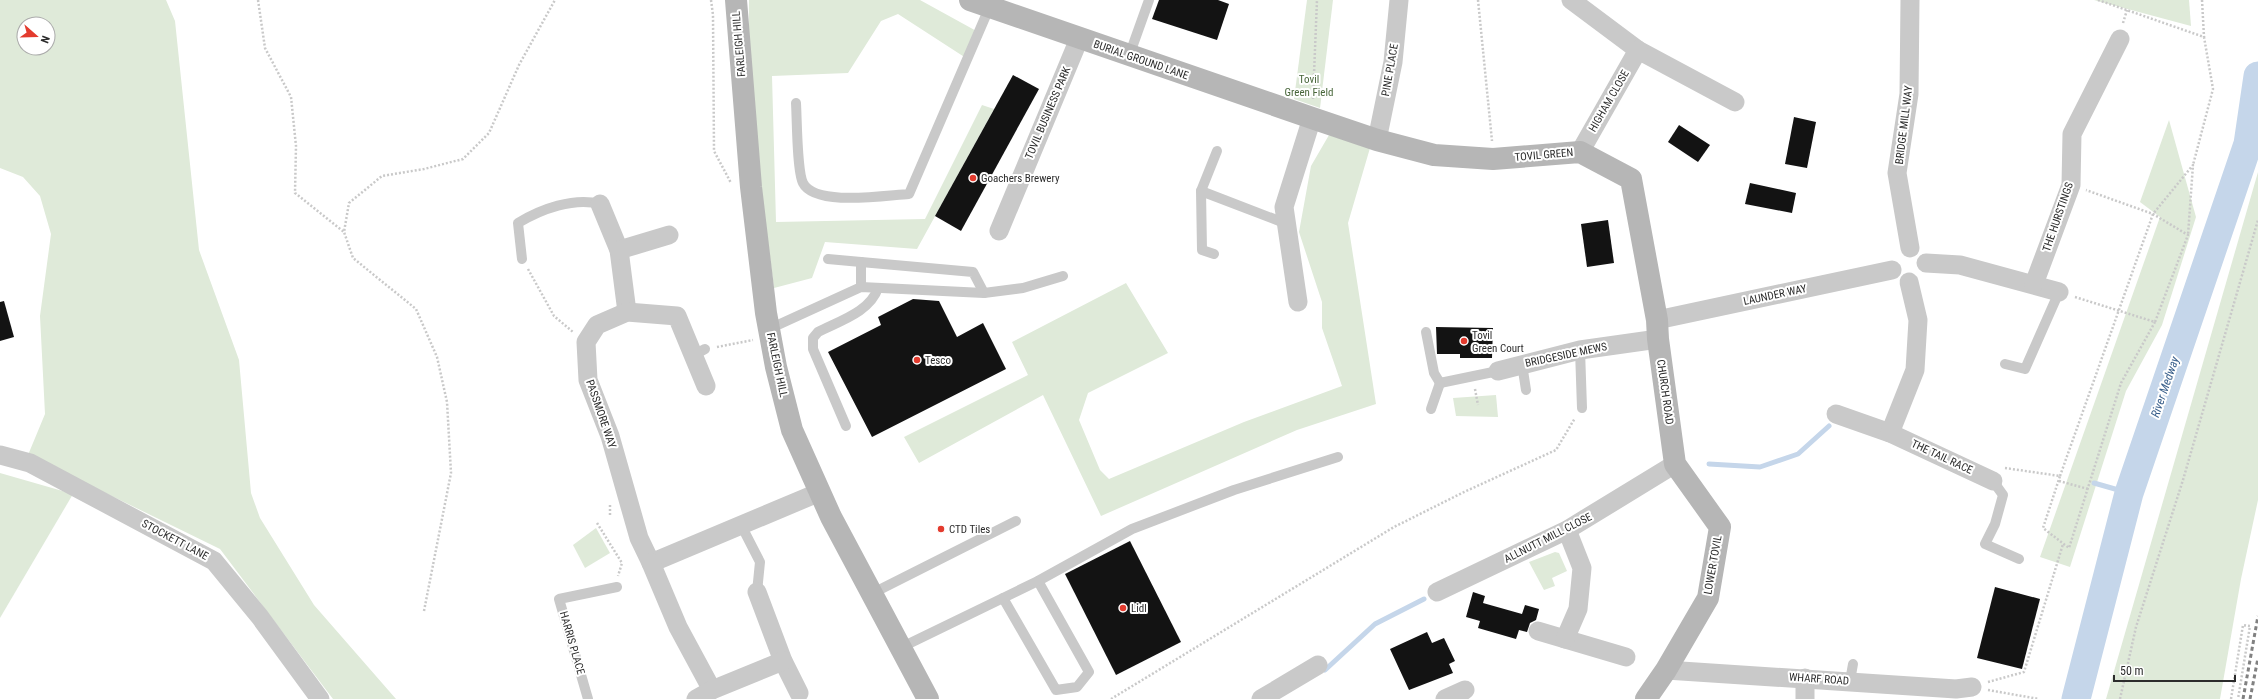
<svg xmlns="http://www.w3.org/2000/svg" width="2258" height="699" viewBox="0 0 2258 699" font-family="'Roboto Condensed',sans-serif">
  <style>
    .green { fill: #dfead9; fill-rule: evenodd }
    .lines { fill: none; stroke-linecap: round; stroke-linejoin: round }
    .stream { stroke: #c5d6ea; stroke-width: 5 }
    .river { stroke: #c5d6ea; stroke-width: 29 }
    .building { fill: #131313 }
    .path { stroke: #c9c9c9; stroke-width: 2.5; stroke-dasharray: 2 2; stroke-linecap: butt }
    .lane { stroke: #c9c9c9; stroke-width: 10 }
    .street { stroke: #c9c9c9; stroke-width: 19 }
    .secondary { stroke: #b6b6b6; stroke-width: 22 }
    .rail { stroke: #818181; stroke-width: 3; stroke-dasharray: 4 3; stroke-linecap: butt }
    .poi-dot { fill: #e33b2e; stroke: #fff; stroke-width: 1.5 }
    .labels { text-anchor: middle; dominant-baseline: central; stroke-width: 4; stroke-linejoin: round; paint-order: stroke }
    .street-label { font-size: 11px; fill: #2c2c2c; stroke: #fff }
    .park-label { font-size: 11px; fill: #48663a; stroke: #fff }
    .poi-label { font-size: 11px; fill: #2c2c2c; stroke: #fff; text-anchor: start }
    .water-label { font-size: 12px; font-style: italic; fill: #3b618c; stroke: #fff }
  </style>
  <rect width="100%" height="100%" fill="#fff"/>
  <g class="green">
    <path d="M0,0H166L175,21L199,250L239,360L251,493L260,518L314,605L396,699H333L220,549L28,455L45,414L40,316L51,234L40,196L23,177L0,168ZM24,24H48V48H24Z"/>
    <polygon points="749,0 920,0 980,33 969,60 898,14 881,21 848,73 772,76 776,222 925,219 982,105 994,109 917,249 825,242 812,278 774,288 748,91"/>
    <polygon points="1307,0 1333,0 1320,108 1294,99"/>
    <polygon points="2094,0 2189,0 2191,26"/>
    <polygon points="2169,120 2196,217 2162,325 2126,391 2070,567 2040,557 2160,217 2140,202"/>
    <polygon points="1329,135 1370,148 1348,223 1376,404 1297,430 1101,516 1043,395 919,463 904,437 1028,375 1012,342 1126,283 1168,353 1088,393 1079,420 1100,470 1109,479 1244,422 1342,386 1322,328 1322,302 1299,232 1311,166"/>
    <polygon points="2258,172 2258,500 2241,579 2220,699 2106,699"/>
    <polygon points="1496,395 1498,417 1456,416 1453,398"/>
    <polygon points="0,473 73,494 0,618"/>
    <polygon points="596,528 610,553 585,568 573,545"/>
    <polygon points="1555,552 1559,553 1567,571 1552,578 1555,586 1544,590 1529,562"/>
  </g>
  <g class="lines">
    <g class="stream">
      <polyline points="1709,464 1760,467 1798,454 1829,426"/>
      <polyline points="2094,483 2129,493"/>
      <polyline points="1325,670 1375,624 1424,599"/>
    </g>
    <polyline class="river" points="2076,699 2129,493 2248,144 2258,76"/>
  </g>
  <g class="building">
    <polygon points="1159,0 1218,0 1229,4 1217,40 1152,19"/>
    <polygon points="1013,75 1039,89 961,231 935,216"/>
    <polygon points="1794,117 1816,122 1807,168 1785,164"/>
    <polygon points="1679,125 1710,145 1698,162 1668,142"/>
    <polygon points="1750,183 1796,193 1792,213 1745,204"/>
    <polygon points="1608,220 1614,263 1587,267 1581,224"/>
    <polygon points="913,299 939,301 957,337 983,323 1006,369 872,437 828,352 881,325 878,317"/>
    <polygon points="4,301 14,337 0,341 0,302"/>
    <polygon points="1436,327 1493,328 1492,358 1460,358 1460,354 1437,354"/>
    <polygon points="1130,541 1181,642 1116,675 1065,574"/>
    <polygon points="1995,587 2040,599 2022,669 1977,658"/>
    <polygon points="1473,592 1485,596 1483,603 1522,614 1525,605 1539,609 1536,620 1530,623 1527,632 1519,630 1516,639 1478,628 1480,621 1466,617"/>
    <polygon points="1427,632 1432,643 1444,638 1455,661 1449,664 1453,673 1409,690 1390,649"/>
  </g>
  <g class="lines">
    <g class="path">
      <polyline points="258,0 265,48 291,97 296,146 295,193 344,232"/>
      <polyline points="711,0 713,15 714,151 731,183"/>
      <polyline points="1478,0 1492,141"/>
      <polyline points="2098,0 2204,37 2213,89 2193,165"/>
      <polyline points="2202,0 2204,37"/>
      <polyline points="2123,23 2127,10"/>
      <polyline points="1313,99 1317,0"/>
      <polyline points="528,269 554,316 573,332"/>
      <polyline points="2075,297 2155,322 2188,235 2153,214 2086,190"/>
      <polyline points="717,347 753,340"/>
      <polyline points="1475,389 1478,405"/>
      <polyline points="2005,468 2060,476 2043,528 2069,548 2121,383 2155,322"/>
      <polyline points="2060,476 2153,214 2193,165 2188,235"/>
      <polyline points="2059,481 2088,489"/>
      <polyline points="610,505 610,517"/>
      <polyline points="597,523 622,563 618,576"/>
      <polyline points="424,611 451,473 447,402 437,357 416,309 353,258 344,232 349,203 382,176 424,169 463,159 489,133 519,65 555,0"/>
      <polyline points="1988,682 2024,672 2063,544"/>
      <polyline points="1988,690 2039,699"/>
      <polyline points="1111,699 1394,527 1464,492 1556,450 1575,418"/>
      <polyline points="2120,699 2136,627 2183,480 2258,220"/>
      <polyline points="2231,699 2243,625 2250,626 2238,699"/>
    </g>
    <g class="lane">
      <polyline points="1129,56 1149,0"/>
      <path d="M796,103C797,120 797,171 803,183C815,207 887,195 909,194L990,6"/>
      <polyline points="1201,191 1217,151"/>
      <polyline points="1214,254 1202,250 1201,191 1287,224"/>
      <path d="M522,259L518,223C541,209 574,197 600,204"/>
      <polyline points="828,259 861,262"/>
      <polyline points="861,287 861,262 973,272 984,293"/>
      <polyline points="769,329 861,287 984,293 1023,288 1063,276"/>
      <polyline points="1426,332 1434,373 1440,383 1498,371"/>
      <polyline points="1580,350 1582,408"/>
      <polyline points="694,355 705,349"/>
      <polyline points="1522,364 1526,390"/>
      <polyline points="2005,364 2025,369 2059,292"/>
      <polyline points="1431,409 1440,383"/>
      <path d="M846,426L813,349V338L818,332C839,321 870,312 878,288"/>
      <polyline points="1993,481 2003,495 1995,524 1985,544 2019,559"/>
      <polyline points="741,525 760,562 757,592"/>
      <polyline points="871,594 1016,521"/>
      <polyline points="1003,598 1056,690 1077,687 1089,672 1038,581"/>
      <polyline points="900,648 1038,581 1132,529 1234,490 1338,457"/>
      <polyline points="1850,681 1853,664"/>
      <polyline points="588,699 559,599 617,587"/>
    </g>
    <g class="street">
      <polyline points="1571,0 1638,50 1735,102"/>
      <polyline points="1910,0 1909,94 1897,173 1910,248"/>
      <polyline points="1377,140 1393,62 1399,0"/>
      <polyline points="1580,152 1638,50"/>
      <polyline points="600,204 619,250 627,312"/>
      <polyline points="999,231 1079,39"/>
      <polyline points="619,250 669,235"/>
      <polyline points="1926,263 1960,265 2059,292"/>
      <polyline points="2034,284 2071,185 2072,134 2120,39"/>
      <polyline points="1298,302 1284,207 1312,118"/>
      <polyline points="1657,320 1892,270"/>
      <polyline points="1498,371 1580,350 1658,339"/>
      <polyline points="706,386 677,316 627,312 597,325 586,342 588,380 610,436 639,538 651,563 820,492"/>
      <polyline points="1836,414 1890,433 1993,481"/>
      <polyline points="1890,433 1915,370 1918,320 1909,282"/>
      <polyline points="0,455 30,463 214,561 260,617 320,699"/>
      <polyline points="651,563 678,627 712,690"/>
      <polyline points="757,592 783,661 799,693"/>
      <polyline points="1437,592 1567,530 1675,464"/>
      <polyline points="1538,631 1626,657"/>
      <polyline points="1565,639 1578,609 1582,568 1567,530"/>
      <polyline points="1666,670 1956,689 1972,687"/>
      <polyline points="696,699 712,690 783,661"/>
      <polyline points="1261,699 1318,665"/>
      <polyline points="1445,699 1465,690"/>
      <polyline points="1805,699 1805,678"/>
    </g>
    <g class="secondary">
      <polyline points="736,0 751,187 766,313 776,367 792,430 831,517 928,699"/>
      <polyline points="970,0 1312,118 1377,140 1434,155 1493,159 1580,152 1631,179 1657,320 1658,339 1675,464 1720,527 1708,598 1666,670 1646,699"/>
    </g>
    <g class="rail">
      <polyline points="2243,699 2258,616"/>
      <polyline points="2250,699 2258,658"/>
    </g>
  </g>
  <g class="poi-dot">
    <circle cx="973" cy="178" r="4"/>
    <circle cx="1464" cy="341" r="4"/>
    <circle cx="917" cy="360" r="4"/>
    <circle cx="941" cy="529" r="4"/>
    <circle cx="1123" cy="608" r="4"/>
  </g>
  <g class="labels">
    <g class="street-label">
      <text transform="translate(739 44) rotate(-95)">FARLEIGH HILL</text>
      <text transform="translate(1141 60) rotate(19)">BURIAL GROUND LANE</text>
      <text transform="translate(1390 70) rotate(-80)">PINE PLACE</text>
      <text transform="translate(1609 101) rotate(-60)">HIGHAM CLOSE</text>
      <text transform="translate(1048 113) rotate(-67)">TOVIL BUSINESS PARK</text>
      <text transform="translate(1904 125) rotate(-83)">BRIDGE MILL WAY</text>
      <text transform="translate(1544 155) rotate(-5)">TOVIL GREEN</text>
      <text transform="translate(2058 217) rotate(-71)">THE HURSTINGS</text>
      <text transform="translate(1775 295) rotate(-12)">LAUNDER WAY</text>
      <text transform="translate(1566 355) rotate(-12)">BRIDGESIDE MEWS</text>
      <text transform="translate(777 365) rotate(78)">FARLEIGH HILL</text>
      <text transform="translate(1665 392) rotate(82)">CHURCH ROAD</text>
      <text transform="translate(601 414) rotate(71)">PASSMORE WAY</text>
      <text transform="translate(1942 457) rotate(25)">THE TAIL RACE</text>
      <text transform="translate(1548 538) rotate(-27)">ALLNUTT MILL CLOSE</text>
      <text transform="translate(175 540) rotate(28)">STOCKETT LANE</text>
      <text transform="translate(1713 565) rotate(-80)">LOWER TOVIL</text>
      <text transform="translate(572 643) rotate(74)">HARRIS PLACE</text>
      <text transform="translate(1819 679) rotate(4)">WHARF ROAD</text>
    </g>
    <g class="park-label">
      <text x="1309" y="79">Tovil<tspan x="1309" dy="13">Green Field</tspan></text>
    </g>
    <g class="poi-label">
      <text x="981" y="178">Goachers Brewery</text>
      <text x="1472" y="335">Tovil<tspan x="1472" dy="13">Green Court</tspan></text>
      <text x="925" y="360">Tesco</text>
      <text x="949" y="529">CTD Tiles</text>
      <text x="1131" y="608">Lidl</text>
    </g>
    <g class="water-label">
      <text transform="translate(2165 387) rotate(-71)">River Medway</text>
    </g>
  </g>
  <g transform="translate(36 36) rotate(110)"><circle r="19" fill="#ffffff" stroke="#ababab"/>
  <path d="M0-3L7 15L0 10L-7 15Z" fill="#e33b2e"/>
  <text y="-6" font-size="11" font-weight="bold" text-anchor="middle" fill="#2c2c2c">N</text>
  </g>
  <path d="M2114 675v6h121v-6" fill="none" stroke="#2c2c2c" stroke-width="2"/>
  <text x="2120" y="675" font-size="12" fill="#2c2c2c" stroke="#ffffff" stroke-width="3" paint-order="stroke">50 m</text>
</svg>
